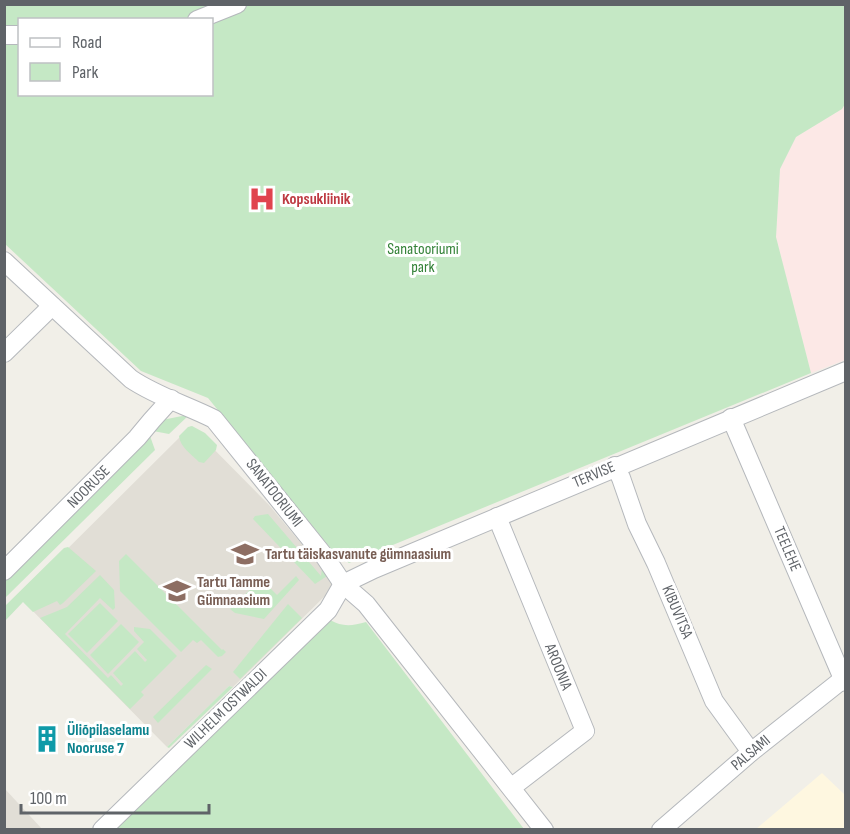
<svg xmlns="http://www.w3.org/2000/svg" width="850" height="834" viewBox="0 0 850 834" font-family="'Sofia Sans Condensed',sans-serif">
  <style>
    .commercial { fill: #fef7e0 }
    .education { fill: #e1ded6 }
    .medical { fill: #fce8e6 }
    .green { fill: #c5e8c5; fill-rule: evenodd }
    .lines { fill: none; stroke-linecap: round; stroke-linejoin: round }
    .minor-casing { stroke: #b5b8bc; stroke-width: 20 }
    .minor { stroke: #fff; stroke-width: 18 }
    .labels { text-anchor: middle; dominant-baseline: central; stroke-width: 6; stroke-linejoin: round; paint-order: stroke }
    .health-label { font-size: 16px; font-weight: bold; fill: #be3a42; stroke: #fff; text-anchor: start }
    .park-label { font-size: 16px; fill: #348238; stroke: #fff }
    .street-label { font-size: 16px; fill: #5f6368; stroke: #fff }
    .education-label { font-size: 16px; font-weight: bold; fill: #785e54; stroke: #fff; text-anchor: start }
    .culture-label { font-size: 16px; font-weight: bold; fill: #0d838f; stroke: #fff; text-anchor: start }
  </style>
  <rect width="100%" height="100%" fill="#f1efe8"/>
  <polygon class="commercial" points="822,773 845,795 845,829 756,829"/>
  <g class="education">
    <polygon points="191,426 269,505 336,585 233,687 229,686 225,690 167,747 19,597"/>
    <polygon points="4,789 5,789 42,829 5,829"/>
  </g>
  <polygon class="medical" points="845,104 845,360 811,373 776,237 780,169 796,137 842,109"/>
  <g class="green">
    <path d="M4,5H845V104L842,109L796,137L780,169L776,237L811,373L349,563L332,550L208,398L141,371L5,244ZM20,20H212V94H20Z"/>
    <polygon points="187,415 189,415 169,434 153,431 162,420"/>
    <path d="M192,426L205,433L217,445L216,450L204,463L199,462C192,455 180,447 179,436L188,427Z"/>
    <polygon points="150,436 155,450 5,598 5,578"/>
    <polygon points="268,514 321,576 322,568 325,569 327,576 315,584 253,519 255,516"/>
    <polygon points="68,547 96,571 63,603 60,605 57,601 33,612 23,602 5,621 5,606 64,548"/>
    <polygon points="126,554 222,650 223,649 226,652 222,656 218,657 201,640 197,643 193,640 181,652 120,591 119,561"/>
    <polygon points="100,575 114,590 115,608 113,610 100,598 65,634 108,678 111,675 121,686 123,684 113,673 135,651 145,662 147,660 137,649 144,642 134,631 134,627 150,629 177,656 141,692 144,695 130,709 40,618 67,607"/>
    <polygon points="296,576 299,580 264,619 235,613 230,609 261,579 277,595"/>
    <polygon points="100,603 118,621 87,653 68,634"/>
    <polygon points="288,604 302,618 240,679 233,672"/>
    <path d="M330,620C342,627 352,626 366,622L524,829L113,830Z"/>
    <polygon points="121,624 139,642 108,674 90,655"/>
    <polygon points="206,665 212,669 158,723 153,717"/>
    <polygon points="229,686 233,687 169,748 167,747"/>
  </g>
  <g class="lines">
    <defs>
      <g id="minor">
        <polyline points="197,20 237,4"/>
        <polyline points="4,35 20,35"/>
        <path d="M4,261L131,379C156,396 186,405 214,419L325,557L343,584L366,604L544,830"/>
        <polyline points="4,353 52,306"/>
        <polyline points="615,466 621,478 637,524 656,563 714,701 751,752"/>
        <polyline points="497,517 585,731 512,787"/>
        <polyline points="4,571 137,438 152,420 171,399"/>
        <polyline points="102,830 328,610 343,584 374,569 846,371"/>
        <polyline points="661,830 751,752 838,683 844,681 731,418"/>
      </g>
    </defs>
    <use href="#minor" class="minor-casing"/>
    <use href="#minor" class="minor"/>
  </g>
  <defs>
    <symbol id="hospital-bare" viewBox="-9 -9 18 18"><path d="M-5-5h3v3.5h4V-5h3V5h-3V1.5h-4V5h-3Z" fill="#e0444e" stroke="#fff" stroke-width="2.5" paint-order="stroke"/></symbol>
    <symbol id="school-bare" viewBox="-9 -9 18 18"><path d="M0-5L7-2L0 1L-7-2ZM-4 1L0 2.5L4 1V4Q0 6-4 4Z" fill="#8d6e63" stroke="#fff" stroke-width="2.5" paint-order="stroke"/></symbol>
    <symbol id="building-bare" viewBox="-9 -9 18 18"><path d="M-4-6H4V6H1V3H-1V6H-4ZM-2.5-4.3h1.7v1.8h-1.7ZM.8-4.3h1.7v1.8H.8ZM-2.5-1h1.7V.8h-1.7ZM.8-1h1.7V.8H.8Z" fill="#0f9aa8" stroke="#fff" stroke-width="2.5" paint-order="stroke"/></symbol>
  </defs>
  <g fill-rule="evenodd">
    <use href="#hospital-bare" x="243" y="180" width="38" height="38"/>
    <use href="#school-bare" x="226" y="535" width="38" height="38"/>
    <use href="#school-bare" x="158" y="572" width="38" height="38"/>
    <use href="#building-bare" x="28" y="720" width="38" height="38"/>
  </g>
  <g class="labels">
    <g class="health-label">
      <text x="282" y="199">Kopsukliinik</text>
    </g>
    <g class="park-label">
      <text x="423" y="249">Sanatooriumi<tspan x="423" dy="18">park</tspan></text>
    </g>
    <g class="street-label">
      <text transform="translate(594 475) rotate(-23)">TERVISE</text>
      <text transform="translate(89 487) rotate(-45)">NOORUSE</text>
      <text transform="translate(274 493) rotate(52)">SANATOORIUMI</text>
      <text transform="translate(787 549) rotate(67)">TEELEHE</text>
      <text transform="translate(677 612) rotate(67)">KIBUVITSA</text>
      <text transform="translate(558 667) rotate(68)">AROONIA</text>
      <text transform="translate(226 709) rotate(-44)">WILHELM OSTWALDI</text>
      <text transform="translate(751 753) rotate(-40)">PALSAMI</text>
    </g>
    <g class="education-label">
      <text x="265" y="554">Tartu täiskasvanute gümnaasium</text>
      <text x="197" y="582">Tartu Tamme<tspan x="197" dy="18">Gümnaasium</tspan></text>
    </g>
    <g class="culture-label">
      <text x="67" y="730">Üliõpilaselamu<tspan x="67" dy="18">Nooruse 7</tspan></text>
    </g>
  </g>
  <rect width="850" height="834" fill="none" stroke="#5f6368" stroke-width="12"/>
  <rect x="18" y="18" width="195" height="78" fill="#ffffff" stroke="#bfc1c3" stroke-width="1.5"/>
  <rect x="30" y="38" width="30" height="9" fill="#ffffff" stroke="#bfc1c3" stroke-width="1.5"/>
  <text x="72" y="48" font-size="18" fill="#5f6368">Road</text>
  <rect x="30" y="63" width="30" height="18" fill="#c5e8c5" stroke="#bfc1c3" stroke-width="1.5"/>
  <text x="72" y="78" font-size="18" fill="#5f6368">Park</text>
  <path d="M21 804v9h188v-9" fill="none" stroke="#5f6368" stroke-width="3"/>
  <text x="30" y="804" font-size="18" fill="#5f6368" stroke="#ffffff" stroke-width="4.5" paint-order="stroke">100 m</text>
</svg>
